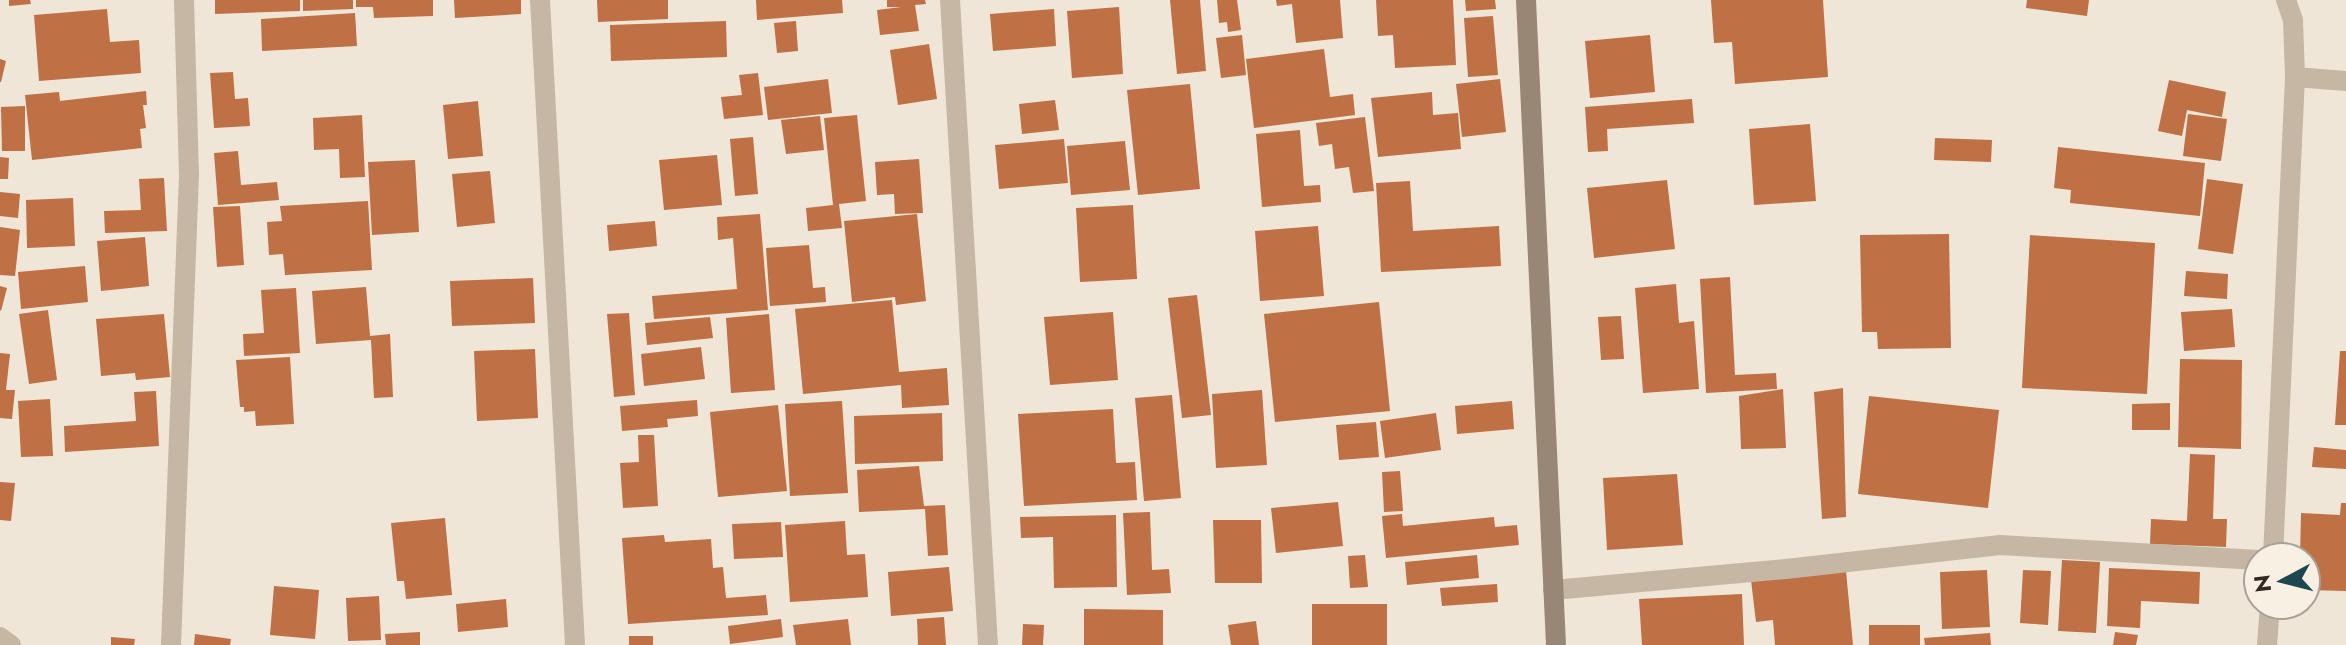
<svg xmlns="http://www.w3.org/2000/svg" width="2346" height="645" viewBox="0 0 2346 645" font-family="Jost,sans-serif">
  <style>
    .building { fill: #bf7045 }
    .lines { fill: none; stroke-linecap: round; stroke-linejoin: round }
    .minor { stroke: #c6b7a4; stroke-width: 20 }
    .secondary { stroke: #998776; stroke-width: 20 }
  </style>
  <rect width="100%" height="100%" fill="#efe6d7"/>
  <g class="building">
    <polygon points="9,0 30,0 31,4 9,6"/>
    <polygon points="215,0 300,0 300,11 215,14"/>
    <polygon points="303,0 353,0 353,9 303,11"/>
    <polygon points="356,0 433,0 433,16 374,18 373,7 356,7"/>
    <polygon points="454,0 521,0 521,14 455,18"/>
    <polygon points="597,0 668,0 668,19 598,22"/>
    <polygon points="756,0 842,0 843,13 757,20"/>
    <polygon points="887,0 925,0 926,4 915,5 919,31 880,35 877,10 901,7 887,7"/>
    <polygon points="1170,0 1200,0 1206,71 1177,74"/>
    <polygon points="1217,0 1237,0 1241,30 1228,32 1227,22 1219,23"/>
    <polygon points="1276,0 1340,0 1343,38 1296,43 1292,4 1277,6"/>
    <polygon points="1376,0 1453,0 1456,65 1395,68 1393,35 1378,36"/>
    <polygon points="1465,0 1495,0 1496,9 1466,11"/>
    <polygon points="1711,0 1823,0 1828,77 1735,84 1732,42 1714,43"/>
    <polygon points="2027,0 2089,0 2087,16 2026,8"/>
    <polygon points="1119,7 1123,74 1072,78 1067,11"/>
    <polygon points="107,9 110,42 139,40 141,73 39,81 34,15"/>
    <polygon points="1054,9 1056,46 993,51 990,14"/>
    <polygon points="355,13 357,46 262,51 261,19"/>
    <polygon points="1493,16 1498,75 1468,77 1464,18"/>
    <polygon points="726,21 727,57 611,61 610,25"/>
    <polygon points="796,21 798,51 777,53 774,23"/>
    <polygon points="1242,35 1246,75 1221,78 1216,38"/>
    <polygon points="1650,35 1655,92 1590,98 1585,41"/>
    <polygon points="929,44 937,99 898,105 890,50"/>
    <polygon points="1324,49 1330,97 1353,94 1355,115 1254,128 1246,59"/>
    <polygon points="0,59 6,61 1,82 0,82"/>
    <polygon points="233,72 235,99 248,98 250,126 214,128 210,73"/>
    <polygon points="758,73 763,115 724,119 721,97 742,95 739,75"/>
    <polygon points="828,79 832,113 768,120 764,87"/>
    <polygon points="1500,79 1506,132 1462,137 1456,84"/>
    <polygon points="2169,80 2226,92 2222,117 2187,110 2182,136 2158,131"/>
    <polygon points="1190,84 1200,189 1138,195 1127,90"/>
    <polygon points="146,91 147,105 143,105 146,128 140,129 142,148 32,160 25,95 59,92 60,101"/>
    <polygon points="1432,92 1433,115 1458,113 1461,149 1378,157 1371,98"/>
    <polygon points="1692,99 1694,123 1607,129 1608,151 1588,152 1585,107"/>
    <polygon points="1055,100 1059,130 1022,134 1019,104"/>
    <polygon points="478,101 483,156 448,159 443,105"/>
    <polygon points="25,106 25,151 2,151 1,107"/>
    <polygon points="2188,114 2227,119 2221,161 2183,156"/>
    <polygon points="362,115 365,177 340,178 339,149 314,150 313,118"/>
    <polygon points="857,115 866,201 839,204 842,228 808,231 806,208 833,205 824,118"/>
    <polygon points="820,116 824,150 786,154 781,120"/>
    <polygon points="1365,117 1374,191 1353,193 1349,167 1335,169 1332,144 1319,146 1316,123"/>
    <polygon points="1810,124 1816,201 1754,205 1749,129"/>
    <polygon points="1300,130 1304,186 1320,185 1321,202 1262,207 1256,134"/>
    <polygon points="753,137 758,194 735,196 730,139"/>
    <polygon points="1935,138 1992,140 1991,162 1934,160"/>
    <polygon points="1064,139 1068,183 999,189 995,145"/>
    <polygon points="1125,141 1130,190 1071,195 1067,146"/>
    <polygon points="2058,147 2205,163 2200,216 2070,203 2071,190 2054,188"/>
    <polygon points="238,151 241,185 277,182 279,200 218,205 214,153"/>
    <polygon points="717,155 722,205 664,210 659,160"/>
    <polygon points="0,157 9,158 8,179 0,179"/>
    <polygon points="919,159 923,213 895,214 894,194 877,195 875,162"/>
    <polygon points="415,160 419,232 372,235 368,162"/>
    <polygon points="490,171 495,223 457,227 452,174"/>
    <polygon points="164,178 167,231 105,233 104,211 141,210 139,179"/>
    <polygon points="2207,179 2243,184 2233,254 2198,249"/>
    <polygon points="1667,180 1675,249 1594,258 1587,188"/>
    <polygon points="1410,181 1413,231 1499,226 1501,266 1381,272 1376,183"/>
    <polygon points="0,192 20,194 18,218 0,216"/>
    <polygon points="73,198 75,246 27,248 26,200"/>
    <polygon points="368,201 372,270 285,275 283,254 269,255 267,222 282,221 280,206"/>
    <polygon points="1133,205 1137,279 1080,282 1076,208"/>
    <polygon points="240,206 244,265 217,267 213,207"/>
    <polygon points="760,214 768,310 654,319 652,296 737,289 733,238 718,240 717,217"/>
    <polygon points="917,214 926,301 896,305 895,297 852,302 844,221"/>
    <polygon points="655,221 657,246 609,251 607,225"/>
    <polygon points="1318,226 1324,296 1260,301 1255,231"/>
    <polygon points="0,227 20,230 15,276 0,275"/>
    <polygon points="1949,234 1951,348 1878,349 1877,332 1862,332 1860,235"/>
    <polygon points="2030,235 2155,243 2147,394 2022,388"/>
    <polygon points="145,237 149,286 101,291 97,241"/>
    <polygon points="809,245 813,288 825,287 826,302 770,306 766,248"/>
    <polygon points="85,266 88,302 21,309 18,272"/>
    <polygon points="2186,271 2228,274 2227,299 2184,296"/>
    <polygon points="1730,277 1735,375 1776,373 1777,389 1706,393 1700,279"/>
    <polygon points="533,278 535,323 452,326 450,281"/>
    <polygon points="1676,284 1679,323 1694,321 1699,389 1643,393 1635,288"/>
    <polygon points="0,286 7,288 1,311 0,310"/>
    <polygon points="366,287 370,336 390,334 393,397 374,398 371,340 316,344 312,291"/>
    <polygon points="296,288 300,353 244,356 243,334 264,333 261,290"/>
    <polygon points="1197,295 1211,415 1182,418 1168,298"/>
    <polygon points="892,300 899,372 947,368 949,405 902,408 901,385 803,394 795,309"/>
    <polygon points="1379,302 1390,411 1275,422 1264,314"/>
    <polygon points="2232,309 2235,347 2184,351 2181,312"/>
    <polygon points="48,310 57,380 29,384 19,314"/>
    <polygon points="1113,312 1118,380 1050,385 1044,317"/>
    <polygon points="629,313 635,395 614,397 607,314"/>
    <polygon points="164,314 170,377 136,380 135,373 101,376 96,319"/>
    <polygon points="769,314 775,390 731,393 726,318"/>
    <polygon points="1621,316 1624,359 1601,360 1598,317"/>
    <polygon points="710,317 713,338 647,345 645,323"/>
    <polygon points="701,347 705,379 644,386 641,354"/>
    <polygon points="535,349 538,418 477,421 474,351"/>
    <polygon points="2340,351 2346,351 2346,425 2335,425"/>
    <polygon points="0,353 10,354 6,390 15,390 12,419 0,418"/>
    <polygon points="290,357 294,424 256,426 255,411 244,412 244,407 240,407 236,360"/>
    <polygon points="2180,359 2242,360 2241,449 2178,447"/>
    <polygon points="1843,388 1846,517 1822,519 1814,392"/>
    <polygon points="1783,389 1786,448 1741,449 1739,396"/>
    <polygon points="1262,390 1267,465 1216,468 1212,394"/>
    <polygon points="156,391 159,446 65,452 64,426 136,421 134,392"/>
    <polygon points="1172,395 1181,498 1144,501 1135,398"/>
    <polygon points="1869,396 1999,410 1988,508 1858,494"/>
    <polygon points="50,399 53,456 21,457 18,401"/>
    <polygon points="697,400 698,416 667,419 668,427 622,431 620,406"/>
    <polygon points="842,401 848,493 790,496 785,404"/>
    <polygon points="1512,401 1514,429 1457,434 1455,406"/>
    <polygon points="2170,403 2170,430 2132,430 2132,404"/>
    <polygon points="778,405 787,491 718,497 710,412"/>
    <polygon points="1113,409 1116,463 1135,462 1137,500 1024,506 1018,414"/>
    <polygon points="942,413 943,461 855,464 854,416"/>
    <polygon points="1436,413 1441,450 1385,458 1380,421"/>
    <polygon points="1376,422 1379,457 1339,460 1336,425"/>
    <polygon points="638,435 654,435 658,506 623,508 620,463 639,462"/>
    <polygon points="2314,447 2346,450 2346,469 2312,467"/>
    <polygon points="2190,454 2215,455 2213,519 2227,519 2226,547 2150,544 2151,519 2187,521"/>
    <polygon points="919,466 924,506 945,505 948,555 928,556 925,509 859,512 857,470"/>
    <polygon points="1400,471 1403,511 1384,512 1382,472"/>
    <polygon points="1677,474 1683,545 1607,550 1603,478"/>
    <polygon points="0,482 15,483 11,521 0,520"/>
    <polygon points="1338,502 1343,546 1276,553 1271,508"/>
    <polygon points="2341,503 2346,503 2346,591 2306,590 2306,557 2300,557 2301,513 2340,515"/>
    <polygon points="1150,512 1152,570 1169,569 1171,593 1127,595 1123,513"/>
    <polygon points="1402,514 1403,526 1494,517 1495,527 1517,525 1519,545 1386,558 1382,516"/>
    <polygon points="1116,515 1117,587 1054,588 1053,537 1021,538 1020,517"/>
    <polygon points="445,518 452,595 406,599 404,581 397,581 391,523"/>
    <polygon points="1213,520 1261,520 1262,583 1215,583"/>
    <polygon points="845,521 847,555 865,554 868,597 790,602 785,525"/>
    <polygon points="781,522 783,557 734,559 732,524"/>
    <polygon points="664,535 665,542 711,539 713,568 723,567 726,598 766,595 768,615 628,624 622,538"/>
    <polygon points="1365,555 1368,587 1350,588 1348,556"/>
    <polygon points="1477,555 1479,578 1407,585 1405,562"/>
    <polygon points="2062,560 2100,562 2096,633 2058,631"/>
    <polygon points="949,567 953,611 891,616 888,572"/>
    <polygon points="2109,568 2200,572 2199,604 2141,601 2140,628 2107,626"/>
    <polygon points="1987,570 1990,627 1942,629 1940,572"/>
    <polygon points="2023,570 2051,571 2048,625 2020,623"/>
    <polygon points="1846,571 1853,645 1775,645 1773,620 1756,622 1751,580"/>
    <polygon points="1497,584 1498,602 1442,606 1440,588"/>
    <polygon points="274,586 319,590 315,639 270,635"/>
    <polygon points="1742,594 1744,645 1642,645 1639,599"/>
    <polygon points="379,596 381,640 348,641 346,598"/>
    <polygon points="506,599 508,627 458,632 456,604"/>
    <rect x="1312" y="604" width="75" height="41"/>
    <polygon points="1084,609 1163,610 1163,645 1084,645"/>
    <polygon points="944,617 946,645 918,645 917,619"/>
    <polygon points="781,619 783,637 730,644 728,626"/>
    <polygon points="848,619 851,645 796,645 793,625"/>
    <polygon points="1256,621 1259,645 1231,645 1228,625"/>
    <polygon points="1023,624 1044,625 1043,645 1022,645"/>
    <rect x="1869" y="625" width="51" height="20"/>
    <polygon points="420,632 420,645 386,645 385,634"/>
    <polygon points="2115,632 2138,635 2136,645 2113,645"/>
    <polygon points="1990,633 1991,645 1925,645 1924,638"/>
    <polygon points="195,634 231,639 230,645 194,645"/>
    <rect x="629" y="636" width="24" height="9"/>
    <polygon points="111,637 135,639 134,645 111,645"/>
  </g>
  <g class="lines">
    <g class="minor">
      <polyline points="540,0 575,645"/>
      <polyline points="950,0 988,645"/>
      <polyline points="2295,77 2346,81"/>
      <polyline points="2273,557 2295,77 2293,20 2286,0"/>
      <polyline points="1553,590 1786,569 2000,545 2258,560"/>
      <polyline points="0,637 11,645"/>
      <polyline points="171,645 189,175 184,0"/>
      <polyline points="2267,645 2270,605"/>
    </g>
    <polyline class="secondary" points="1526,0 1556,645"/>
  </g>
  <g transform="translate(2282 581) rotate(263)"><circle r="38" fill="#f7f0e3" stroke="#a8a197" stroke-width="2"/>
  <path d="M0-6L14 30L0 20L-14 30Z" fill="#1d4750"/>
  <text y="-12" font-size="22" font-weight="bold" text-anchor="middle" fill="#322b25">N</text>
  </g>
</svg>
